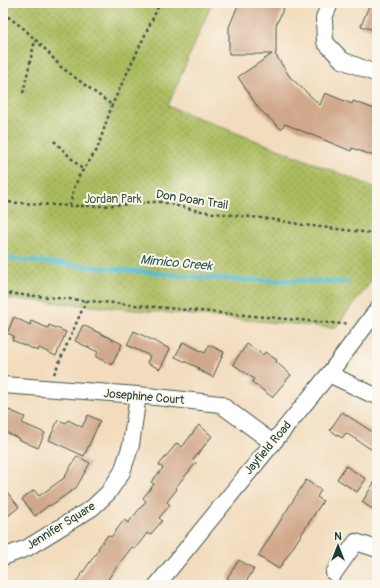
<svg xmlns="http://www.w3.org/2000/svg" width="380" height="588" viewBox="0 0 380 588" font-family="Pangolin,sans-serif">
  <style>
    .park { fill: url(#park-dots); stroke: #657c4a }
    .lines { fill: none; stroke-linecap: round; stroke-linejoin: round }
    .stream { stroke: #52bcce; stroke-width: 5 }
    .building { fill: #d0a78a }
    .street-casing { stroke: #3f5549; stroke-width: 18 }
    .path { stroke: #3f5549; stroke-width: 2.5; stroke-dasharray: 3 3; stroke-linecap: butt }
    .street { stroke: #fff; stroke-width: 16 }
    .labels { text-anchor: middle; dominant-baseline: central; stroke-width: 4; stroke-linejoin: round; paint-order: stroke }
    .park-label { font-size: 12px; fill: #425d3f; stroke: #fbf7ec }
    .street-label { font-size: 12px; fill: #1f3d34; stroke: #fbf7ec }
    .water-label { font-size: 13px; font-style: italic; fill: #2c5d5a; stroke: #fbf7ec }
  </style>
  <defs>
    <pattern id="park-dots" width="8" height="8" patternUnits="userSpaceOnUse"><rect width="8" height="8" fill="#abbc5f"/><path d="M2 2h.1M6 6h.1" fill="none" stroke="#8b9a4f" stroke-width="1.8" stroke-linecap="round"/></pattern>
  </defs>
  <rect width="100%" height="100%" fill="#fbf7ec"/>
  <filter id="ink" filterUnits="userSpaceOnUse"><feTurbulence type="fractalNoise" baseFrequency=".025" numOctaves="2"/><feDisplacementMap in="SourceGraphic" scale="8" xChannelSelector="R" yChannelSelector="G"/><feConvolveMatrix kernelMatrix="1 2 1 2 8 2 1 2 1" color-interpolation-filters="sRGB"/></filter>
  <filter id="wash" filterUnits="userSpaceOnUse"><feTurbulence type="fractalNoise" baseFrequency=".012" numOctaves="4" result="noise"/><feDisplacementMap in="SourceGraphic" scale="16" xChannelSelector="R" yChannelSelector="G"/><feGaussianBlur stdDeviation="0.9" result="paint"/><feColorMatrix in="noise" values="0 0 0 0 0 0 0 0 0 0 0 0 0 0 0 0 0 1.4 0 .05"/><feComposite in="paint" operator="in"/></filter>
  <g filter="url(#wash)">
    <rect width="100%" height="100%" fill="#f2dcbd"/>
    <polygon class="park" points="3,3 212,3 168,106 377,188 377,274 335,328 3,298"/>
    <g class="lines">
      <polyline class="stream" points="3,258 196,277 245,280 348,282"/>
    </g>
    <g id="blocks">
      <g class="building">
        <polygon points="239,3 286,3 276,25 276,54 275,54 290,77 320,105 325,93 352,104 353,101 377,110 377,157 352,148 351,151 285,124 281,129 259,109 238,77 272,54 229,54 229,27"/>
        <polygon points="370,3 377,3 377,31 361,26"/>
        <polygon points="14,317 30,325 31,321 48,328 49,325 66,332 56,356 39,348 38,351 12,340 14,336 7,333"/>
        <polygon points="83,325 122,344 112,365 96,357 98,352 75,341"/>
        <polygon points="134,331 170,349 160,369 147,363 150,356 127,345"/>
        <polygon points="183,342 205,353 209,345 224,352 213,377 198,370 199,368 175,357"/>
        <polygon points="247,344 263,355 265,352 277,360 276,362 291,375 272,397 252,382 254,379 233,364"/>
        <polygon points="9,410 25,417 22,423 45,433 38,448 18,439 18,438 3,431 3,424"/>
        <polygon points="342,412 377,435 377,453 346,433 342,438 330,430"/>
        <polygon points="88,415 100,421 84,456 49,440 58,420 66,423 68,420 82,427"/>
        <polygon points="199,425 212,436 193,460 196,463 175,488 177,489 167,502 170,505 159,518 162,521 150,535 147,533 135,549 132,547 113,572 104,585 74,585 99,549 98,548 108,535 111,537 124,520 128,523 146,501 143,498 154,484 151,482 163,468 159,465 177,443 182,447"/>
        <polygon points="77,456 90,463 76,488 50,506 49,505 35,516 22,499 34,490 39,496 64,478"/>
        <polygon points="346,466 366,479 357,492 337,479"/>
        <polygon points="377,478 377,512 362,502"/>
        <polygon points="306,480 321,490 317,497 323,501 279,569 258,556"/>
        <polygon points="3,487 19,507 3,520"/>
        <polygon points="239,560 254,569 244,585 237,585 227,578"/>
      </g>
    </g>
  </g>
  <g filter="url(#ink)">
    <use href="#blocks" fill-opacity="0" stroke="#3f5549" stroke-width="1"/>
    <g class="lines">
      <defs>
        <g id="street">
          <polyline points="330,3 324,18 325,42 342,60 377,74"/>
          <polyline points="329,374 371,394 377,395"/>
          <polyline points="3,385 138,395 220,404 273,443"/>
          <polyline points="3,557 27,548 92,508 108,493 122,472 131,445 138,395"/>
          <polyline points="334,573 356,542 377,549"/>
          <polyline points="157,585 329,374 377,310"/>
        </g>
      </defs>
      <use href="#street" class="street-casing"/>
      <g class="path">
        <polyline points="3,13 23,28 45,49 61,67 112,105"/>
        <polyline points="23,93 35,40"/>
        <polyline points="54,141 83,170"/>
        <polyline points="3,202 70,206 103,206 152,202 162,202 194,210 214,213 270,219 304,225 371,233 377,235"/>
        <polyline points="70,206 73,191 79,176 97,150 112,105 160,3"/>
        <polyline points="3,293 342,324 347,323"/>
        <polyline points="54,374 86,301"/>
      </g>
      <use href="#street" class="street"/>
    </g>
  </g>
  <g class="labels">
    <g class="park-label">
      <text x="113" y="199">Jordan Park</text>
    </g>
    <g class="street-label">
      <text transform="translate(192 200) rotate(9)">Don Doan Trail</text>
      <text transform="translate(144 397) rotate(5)">Josephine Court</text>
      <text transform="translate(268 448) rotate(-50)">Jayfield Road</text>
      <text transform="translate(61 526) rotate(-32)">Jennifer Square</text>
    </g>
    <g class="water-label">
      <text transform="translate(176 263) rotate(5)">Mimico Creek</text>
    </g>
  </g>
  <rect width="380" height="588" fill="none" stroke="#fbf7ec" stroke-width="16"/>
  <g transform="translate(338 546)" stroke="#fbf7ec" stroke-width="3" paint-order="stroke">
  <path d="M0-3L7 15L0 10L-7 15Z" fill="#1f3d34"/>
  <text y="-6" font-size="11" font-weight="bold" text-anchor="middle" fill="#1f3d34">N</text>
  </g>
</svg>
